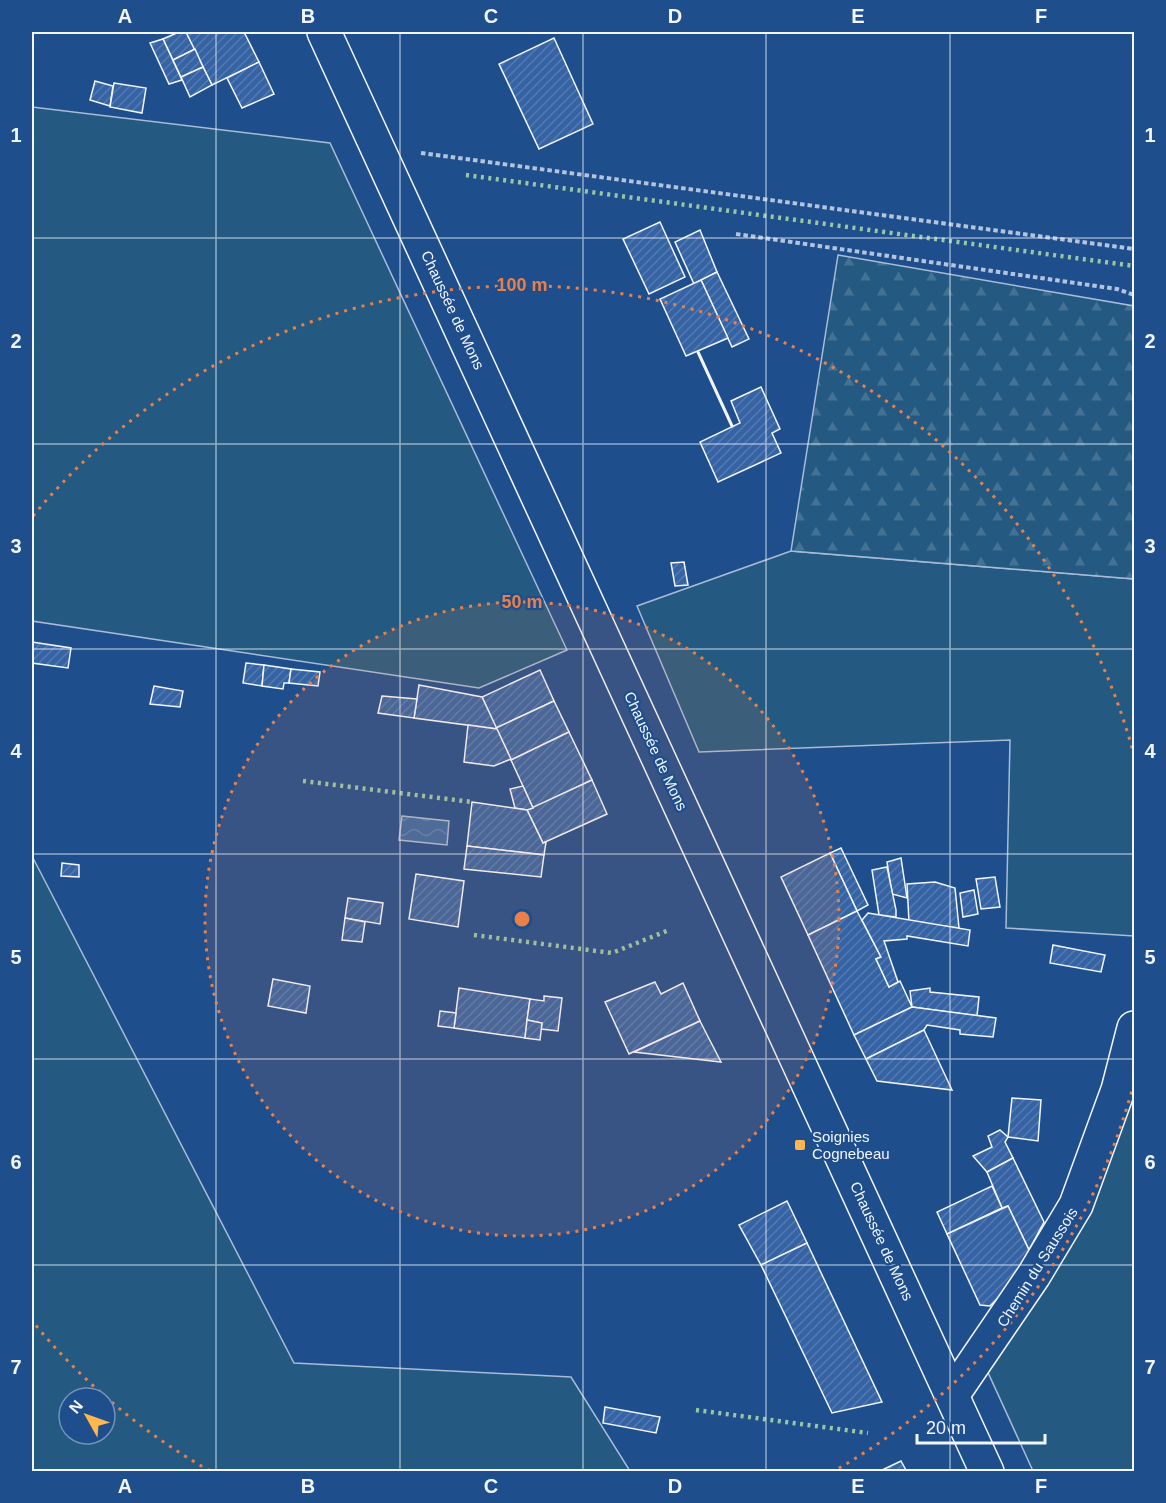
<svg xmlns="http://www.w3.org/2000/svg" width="1166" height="1503" viewBox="0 0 1166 1503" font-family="Arial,sans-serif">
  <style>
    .green { fill: #245a82; stroke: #a8bbd7; stroke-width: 1.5; fill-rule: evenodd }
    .forest { fill: url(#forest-firs); stroke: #a8bbd7; stroke-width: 1.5 }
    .water { fill: url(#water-waves); stroke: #a8bbd7; stroke-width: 1.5 }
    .building { fill: url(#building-hatch); stroke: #f2f6ff; stroke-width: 1.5 }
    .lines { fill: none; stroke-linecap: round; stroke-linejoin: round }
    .street-casing { stroke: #f2f6ff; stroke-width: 36 }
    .primary-casing { stroke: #f2f6ff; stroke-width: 36 }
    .path { stroke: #b3c4dc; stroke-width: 4; stroke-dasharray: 4.5 3; stroke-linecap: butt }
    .street { stroke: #1f4e8c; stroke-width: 33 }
    .primary { stroke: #1f4e8c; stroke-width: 33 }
    .hedge { stroke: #97c8a6; stroke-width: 4.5; stroke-dasharray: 3 4.5; stroke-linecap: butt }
    .wall { stroke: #f2f6ff; stroke-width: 3 }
    .grid { fill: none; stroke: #f2f6ff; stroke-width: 1.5; stroke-opacity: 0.55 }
    .ring { fill: none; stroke: #ea8049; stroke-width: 3; stroke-dasharray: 3 6 }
    .poi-dot { fill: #ffb74d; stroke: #1f4e8c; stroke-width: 2 }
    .labels { text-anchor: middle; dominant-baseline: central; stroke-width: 4.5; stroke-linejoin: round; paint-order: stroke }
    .street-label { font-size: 15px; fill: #f2f6ff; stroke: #1f4e8c }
    .poi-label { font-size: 15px; fill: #f2f6ff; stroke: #1f4e8c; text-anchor: start }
    .centre { fill: #ea8049; stroke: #1f4e8c; stroke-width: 3 }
    .ring-label { font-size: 18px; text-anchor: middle; font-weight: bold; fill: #ea8049; stroke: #1f4e8c; stroke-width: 4.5; stroke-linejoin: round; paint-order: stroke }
    .neatline { fill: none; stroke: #f2f6ff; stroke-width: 2 }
    .grid-label { font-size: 20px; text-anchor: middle; font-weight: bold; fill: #f2f6ff }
  </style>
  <defs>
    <pattern id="forest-firs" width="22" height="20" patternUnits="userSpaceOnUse" patternTransform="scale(1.5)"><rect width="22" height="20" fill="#245a82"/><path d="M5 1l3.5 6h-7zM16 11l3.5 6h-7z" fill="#447295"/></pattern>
    <pattern id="water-waves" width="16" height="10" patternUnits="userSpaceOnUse" patternTransform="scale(1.5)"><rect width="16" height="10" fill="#3b69a3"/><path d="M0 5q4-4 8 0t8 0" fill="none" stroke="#587fb1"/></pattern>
    <pattern id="building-hatch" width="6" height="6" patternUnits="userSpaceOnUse" patternTransform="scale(1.5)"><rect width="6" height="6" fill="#3563a3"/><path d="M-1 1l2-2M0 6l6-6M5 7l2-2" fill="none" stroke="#537ab1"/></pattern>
  </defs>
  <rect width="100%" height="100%" fill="#1f4e8c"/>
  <g class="green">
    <polygon points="32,107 330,143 567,650 479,688 32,621"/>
    <polygon points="791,551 1134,579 1134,936 1006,928 1010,740 699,752 637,606"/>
    <path d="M32,856L294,1363L571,1377L630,1471H32ZM69,1398H105V1434H69Z"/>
    <polygon points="1134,1028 1134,1471 1033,1471 980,1355 1034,1275"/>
  </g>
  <polygon class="forest" points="838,255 1134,306 1134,579 791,551"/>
  <polygon class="water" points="402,816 449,821 447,845 399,840"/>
  <g class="building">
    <polygon points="179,32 186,32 195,49 173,60 163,39"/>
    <polygon points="186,32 244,32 259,62 212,85"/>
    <polygon points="554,38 593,124 539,149 499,64"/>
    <polygon points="163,39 182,80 169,84 150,43"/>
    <polygon points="195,49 203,67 181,77 173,60"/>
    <polygon points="259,62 274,94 242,108 227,78"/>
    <polygon points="203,67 212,85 190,97 181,77"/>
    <polygon points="95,81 113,86 110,106 90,100"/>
    <polygon points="114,83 146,88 142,113 110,107"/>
    <polygon points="660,222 685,277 649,294 623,239"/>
    <polygon points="700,230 717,272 694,284 675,242"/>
    <polygon points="717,272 749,339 732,347 701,280"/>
    <polygon points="701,280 728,338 686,356 660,299"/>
    <polygon points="761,387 780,429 772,433 781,453 718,482 700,442 740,423 731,401"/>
    <polygon points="684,562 688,585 675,586 671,563"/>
    <polygon points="32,642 71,648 68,668 32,663"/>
    <polygon points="246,663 264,665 262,686 243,683"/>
    <polygon points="264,665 291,669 289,683 284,683 283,689 262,686"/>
    <polygon points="291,669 320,672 318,686 289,683"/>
    <polygon points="540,670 554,701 496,728 482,697"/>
    <polygon points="419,685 482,697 497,729 414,718"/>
    <polygon points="154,686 183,691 180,707 150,704"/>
    <polygon points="382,696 417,699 414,718 378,713"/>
    <polygon points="554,701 569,732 511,760 496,728"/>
    <polygon points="468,725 497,729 511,759 494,766 464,762"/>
    <polygon points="569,732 592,780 533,808 511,760"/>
    <polygon points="592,780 607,814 543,843 527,810"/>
    <polygon points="523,786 533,808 527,810 515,808 510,789"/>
    <polygon points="472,802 527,810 543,843 546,842 544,855 467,846"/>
    <polygon points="467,846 544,855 541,877 464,869"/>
    <polygon points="841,848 868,905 857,911 830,853"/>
    <polygon points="830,853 857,911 808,935 781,877"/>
    <polygon points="901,858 907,898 892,894 887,862"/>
    <polygon points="62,863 79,865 79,877 61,876"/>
    <polygon points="887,867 896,910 896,917 879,915 872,870"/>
    <polygon points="416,874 464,881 458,927 409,919"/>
    <polygon points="995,877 1000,907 981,909 976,879"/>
    <polygon points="935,882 955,888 959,928 909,922 907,884"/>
    <polygon points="974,890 978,914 963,917 960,893"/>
    <polygon points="348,898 383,903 380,924 345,918"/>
    <polygon points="857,911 881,957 876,959 889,987 900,981 912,1007 854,1035 808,935"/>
    <polygon points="868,913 970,930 968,946 907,936 907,939 884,941 898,982 889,987 876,959 881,957 862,920"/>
    <polygon points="345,918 365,922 362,942 342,940"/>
    <polygon points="1053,945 1105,955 1101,972 1050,963"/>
    <polygon points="273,979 310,986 306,1013 268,1006"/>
    <polygon points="655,982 661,994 683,983 700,1021 629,1054 605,1002"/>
    <polygon points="459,988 530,999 525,1038 454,1028"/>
    <polygon points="930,988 930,992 979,997 977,1016 912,1007 910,991"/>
    <polygon points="544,996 562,998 558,1031 541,1029 542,1023 527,1020 530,999 544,1001"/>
    <polygon points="912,1007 996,1018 993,1037 960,1034 960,1030 927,1025 924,1030 866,1059 854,1035"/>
    <polygon points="440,1011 456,1013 454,1028 438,1026"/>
    <polygon points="527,1020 542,1023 540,1040 525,1038"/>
    <polygon points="700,1021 721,1062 634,1052"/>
    <polygon points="924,1030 952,1090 877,1081 866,1059"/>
    <polygon points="1012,1098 1041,1100 1038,1141 1008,1137"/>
    <polygon points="1000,1130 1008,1137 1005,1142 1013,1158 987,1172 973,1156 992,1147 988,1136"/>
    <polygon points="1013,1158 1044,1222 1029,1250 1008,1206 1002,1208 987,1172"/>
    <polygon points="992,1186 1002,1208 947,1234 937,1212"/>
    <polygon points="787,1201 807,1243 761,1265 739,1225"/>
    <polygon points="1008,1206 1029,1250 1012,1284 990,1306 980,1305 947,1234"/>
    <polygon points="807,1243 882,1402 832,1413 761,1265"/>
    <polygon points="605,1407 660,1417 656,1433 603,1423"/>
    <polygon points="901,1461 907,1472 878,1472"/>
  </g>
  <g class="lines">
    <defs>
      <polyline id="street" points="953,1394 1034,1275 1076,1205 1118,1090 1134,1028"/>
      <polyline id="primary" points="324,32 987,1472"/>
    </defs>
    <use href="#street" class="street-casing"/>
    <use href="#primary" class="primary-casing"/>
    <g class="path">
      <polyline points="421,153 1134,249"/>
      <polyline points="736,234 1117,289 1134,295"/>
    </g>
    <use href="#street" class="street"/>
    <use href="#primary" class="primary"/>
    <g class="hedge">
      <polyline points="466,175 1134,266"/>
      <polyline points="303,781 472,802"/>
      <polyline points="474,935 612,953 669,930"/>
      <polyline points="696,1410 868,1433"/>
    </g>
    <polyline class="wall" points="698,352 732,426"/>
  </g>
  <path class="grid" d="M216,32V1472M400,32V1472M583,32V1472M766,32V1472M950,32V1472M32,238H1134M32,444H1134M32,649H1134M32,854H1134M32,1059H1134M32,1265H1134"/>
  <circle cx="522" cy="919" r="317" fill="#ea8049" fill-opacity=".12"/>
  <g class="ring">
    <circle cx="522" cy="919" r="317"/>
    <path d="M1134 1083A634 634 0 0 1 834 1471M210 1471A634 634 0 0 1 33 1322M33 516A634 634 0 0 1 1134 755"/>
  </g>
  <rect class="poi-dot" x="794" y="1139" width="12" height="12" rx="3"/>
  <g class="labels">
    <g class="street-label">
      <text transform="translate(453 310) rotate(65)">Chaussée de Mons</text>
      <text transform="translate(656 751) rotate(65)">Chaussée de Mons</text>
      <text transform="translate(882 1241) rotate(65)">Chaussée de Mons</text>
      <text transform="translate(1037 1267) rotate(-58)">Chemin du Saussois</text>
    </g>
    <g class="poi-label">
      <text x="812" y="1136">Soignies<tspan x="812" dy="17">Cognebeau</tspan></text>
    </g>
  </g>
  <circle cx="522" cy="919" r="9" class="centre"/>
  <g class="ring-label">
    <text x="522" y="291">100 m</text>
    <text x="522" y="608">50 m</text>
  </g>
  <rect width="1166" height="1503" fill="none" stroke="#1f4e8c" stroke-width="66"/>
  <g transform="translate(87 1416) rotate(310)"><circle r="28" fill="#1f4e8c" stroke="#7391ba" stroke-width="1.5"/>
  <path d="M0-4.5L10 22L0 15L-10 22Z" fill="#ffb74d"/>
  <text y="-9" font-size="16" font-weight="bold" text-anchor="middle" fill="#f2f6ff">N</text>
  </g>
  <path d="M917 1434v9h128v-9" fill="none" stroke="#f2f6ff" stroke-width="3"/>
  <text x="926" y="1434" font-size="18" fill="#f2f6ff" stroke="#1f4e8c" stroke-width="4.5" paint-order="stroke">20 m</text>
  <rect x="33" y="33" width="1100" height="1437" class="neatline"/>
  <g class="grid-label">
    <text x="125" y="23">A</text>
    <text x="308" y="23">B</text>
    <text x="491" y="23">C</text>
    <text x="675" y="23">D</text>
    <text x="858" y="23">E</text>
    <text x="1041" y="23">F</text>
    <text x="16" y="142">1</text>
    <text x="1150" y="142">1</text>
    <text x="16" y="348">2</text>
    <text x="1150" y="348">2</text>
    <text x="16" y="553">3</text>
    <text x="1150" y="553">3</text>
    <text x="16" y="758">4</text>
    <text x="1150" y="758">4</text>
    <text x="16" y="964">5</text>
    <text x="1150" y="964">5</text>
    <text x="16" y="1169">6</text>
    <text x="1150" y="1169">6</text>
    <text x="16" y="1374">7</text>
    <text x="1150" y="1374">7</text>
    <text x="125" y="1493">A</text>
    <text x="308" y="1493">B</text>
    <text x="491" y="1493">C</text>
    <text x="675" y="1493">D</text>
    <text x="858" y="1493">E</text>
    <text x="1041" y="1493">F</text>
  </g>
</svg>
